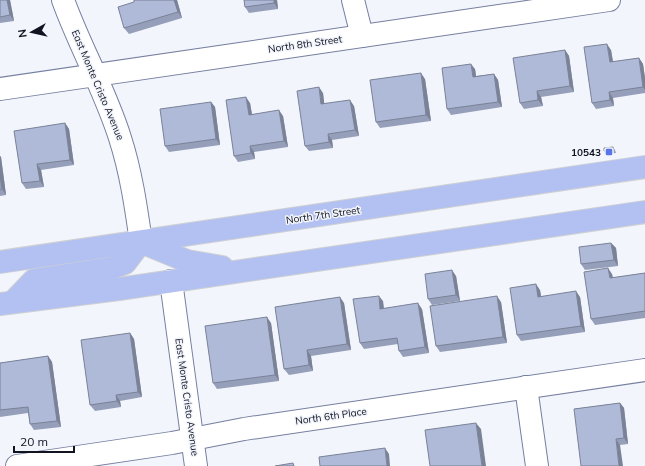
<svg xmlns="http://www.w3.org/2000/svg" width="645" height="466" viewBox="0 0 645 466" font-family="Mulish,sans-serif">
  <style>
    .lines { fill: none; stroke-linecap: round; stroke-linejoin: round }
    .street-casing { stroke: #757f9f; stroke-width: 24 }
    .primary-casing { stroke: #cfd0d2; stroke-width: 24 }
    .street { stroke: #fff; stroke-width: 22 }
    .primary { stroke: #b2c1f2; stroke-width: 22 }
    .wall { fill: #969fba }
    .shaded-wall { fill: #7a8297 }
    .building { fill: #afb9d8; stroke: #7a8297 }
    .poi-dot { fill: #5973e9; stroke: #f2f5fc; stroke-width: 1.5 }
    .labels { text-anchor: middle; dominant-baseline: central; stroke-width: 3; stroke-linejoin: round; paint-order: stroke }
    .street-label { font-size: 10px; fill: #111420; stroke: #f2f5fc }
    .poi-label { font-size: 10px; font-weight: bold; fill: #111420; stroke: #f2f5fc; text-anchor: end }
  </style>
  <rect width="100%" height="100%" fill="#f2f5fc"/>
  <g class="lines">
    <defs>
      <g id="street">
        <path d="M63,0C80,47 105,90 120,138C131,172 136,207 141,242"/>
        <polyline points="353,0 362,36"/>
        <polyline points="0,89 609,0"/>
        <polyline points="171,281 196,466"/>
        <polyline points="526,387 537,466"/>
        <polyline points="17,466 172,443 244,429 645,370"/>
      </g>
      <g id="primary">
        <polyline points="141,242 187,261 222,267"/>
        <polyline points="0,262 645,167"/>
        <polyline points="13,302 34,280 112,268 125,263 141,242"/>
        <polyline points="0,304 119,289 645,212"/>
      </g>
    </defs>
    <use href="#street" class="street-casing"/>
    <use href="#primary" class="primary-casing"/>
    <use href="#street" class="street"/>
    <use href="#primary" class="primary"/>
  </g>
  <g class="wall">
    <polygon points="0,0 10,0 14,21 0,23"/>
    <polygon points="134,0 177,0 182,18 129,34 124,28 134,2"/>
    <polygon points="244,0 277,0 278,9 249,13 245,7"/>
    <polygon points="565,50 569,56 574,92 541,97 543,106 524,109 520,103"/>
    <polygon points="611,50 613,62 639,58 643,64 645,78 645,93 613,98 614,106 596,109 592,103"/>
    <polygon points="475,69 476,76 494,74 498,80 502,107 451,115 447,109"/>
    <polygon points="425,79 431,121 380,128 376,122"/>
    <polygon points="323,93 324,104 354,106 359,136 332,140 333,148 309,151 305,146"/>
    <polygon points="211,102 215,107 220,145 169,152 165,146"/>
    <polygon points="250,103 252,114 283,116 288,147 254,152 255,159 238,162 234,156"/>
    <polygon points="65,123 69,129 74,165 41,170 44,187 26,189 22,183"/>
    <polygon points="613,147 615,150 616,153 606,154 604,151"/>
    <polygon points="0,156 1,157 6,195 0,196"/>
    <polygon points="611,243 616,248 618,266 585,270 581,264"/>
    <polygon points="645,273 645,318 595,325 591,319 612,274 613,278"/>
    <polygon points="456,276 460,301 432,305 428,299"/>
    <polygon points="540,290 541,296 580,297 585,332 521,341 517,335"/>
    <polygon points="383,301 384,308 422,309 429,353 403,357 399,351 398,344 364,349 360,343"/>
    <polygon points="501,302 507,343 440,352 436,346"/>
    <polygon points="344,303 351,350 311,356 313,371 289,375 284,369"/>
    <polygon points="271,323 279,381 217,389 213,383"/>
    <polygon points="130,333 134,339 142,397 120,401 121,407 95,411 90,405"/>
    <polygon points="48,356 52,362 61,427 34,430 30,424 28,413 0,417 0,363"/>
    <polygon points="620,403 624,408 628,444 620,445 574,409"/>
  </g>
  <g class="shaded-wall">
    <polygon points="7,0 10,0 14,21 10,15"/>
    <polygon points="174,0 177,0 182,18 178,12"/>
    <polygon points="274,0 277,0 278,9 274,3"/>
    <polygon points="607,44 611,50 614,68 610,62"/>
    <polygon points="565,50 569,56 574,92 570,86"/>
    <polygon points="639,58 643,64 645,78 645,90 643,87"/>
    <polygon points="471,64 475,69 477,83 473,77"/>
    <polygon points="421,73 425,79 431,121 426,115"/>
    <polygon points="494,74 498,80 502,107 498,102"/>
    <polygon points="319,87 323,93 325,110 321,104"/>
    <polygon points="537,91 541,97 543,106 538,100"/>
    <polygon points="609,92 613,98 614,106 610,100"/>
    <polygon points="246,97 250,103 253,121 249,115"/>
    <polygon points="350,100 354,106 359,136 355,130"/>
    <polygon points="211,102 215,107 220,145 216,139"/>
    <polygon points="279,110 283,116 288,147 284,141"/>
    <polygon points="65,123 69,129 74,165 70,160"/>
    <polygon points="328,134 332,140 333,148 329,142"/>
    <polygon points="250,146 254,152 255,159 251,153"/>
    <polygon points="0,156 1,157 6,195 2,189 0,175"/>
    <polygon points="37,164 41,170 44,187 40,181"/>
    <polygon points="611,243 616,248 618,266 614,260"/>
    <polygon points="608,268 612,274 614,284 610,278"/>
    <polygon points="452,270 456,276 460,301 456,295"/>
    <polygon points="536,284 540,290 542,303 538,297"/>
    <polygon points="576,291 580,297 585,332 581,326"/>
    <polygon points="379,296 383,301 384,315 380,309"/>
    <polygon points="497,296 501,302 507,343 503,337"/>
    <polygon points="340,297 344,303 351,350 347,344"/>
    <polygon points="418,303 422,309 429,353 425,347"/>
    <polygon points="267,317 271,323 279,381 275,375"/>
    <polygon points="130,333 134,339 142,397 138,392"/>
    <polygon points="307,350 311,356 313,371 309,365"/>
    <polygon points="48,356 52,362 61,427 57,421"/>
    <polygon points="116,395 120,401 121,407 117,401"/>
    <polygon points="620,403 624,408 628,444 624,438"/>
    <polygon points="476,423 481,429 486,466 482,466"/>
    <polygon points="616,439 620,445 623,466 619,466"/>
    <polygon points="385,448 389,454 390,466 387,466"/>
  </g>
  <g class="building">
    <polygon points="0,0 7,0 10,15 0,17"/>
    <polygon points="134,0 174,0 178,12 124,28 118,7 134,2"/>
    <polygon points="244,0 274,0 274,3 245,7"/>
    <polygon points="607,44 610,62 639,58 643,87 609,92 610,100 592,103 584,47"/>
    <polygon points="565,50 570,86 537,91 538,100 520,103 513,58"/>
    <polygon points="471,64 473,77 494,74 498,102 447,109 442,68"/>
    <polygon points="421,73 426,115 376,122 370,80"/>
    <polygon points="319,87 321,104 350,100 355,130 328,134 329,142 305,146 297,91"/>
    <polygon points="246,97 249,115 279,110 284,141 250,146 251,153 234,156 226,100"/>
    <polygon points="211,102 216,139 165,146 160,109"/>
    <polygon points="65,123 70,160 37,164 40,181 22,183 14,131"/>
    <polygon points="613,147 613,150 604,151 604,148"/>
    <polygon points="0,175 2,189 0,190"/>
    <polygon points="611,243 614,260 581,264 579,247"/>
    <polygon points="608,268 610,278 645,273 645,311 591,319 584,272"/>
    <polygon points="452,270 456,295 428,299 425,274"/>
    <polygon points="536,284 538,297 576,291 581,326 517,335 510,288"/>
    <polygon points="379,296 380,309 418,303 425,347 399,351 397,338 360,343 353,299"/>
    <polygon points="497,296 503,337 436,346 430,306"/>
    <polygon points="340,297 347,344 307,350 309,365 284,369 275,307"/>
    <polygon points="267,317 275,375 213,383 205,326"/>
    <polygon points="130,333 138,392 116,395 117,401 90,405 81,340"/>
    <polygon points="48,356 57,421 30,424 28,407 0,410 0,363"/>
    <polygon points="620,403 624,438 616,439 619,466 581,466 574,409"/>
    <polygon points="476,423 482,466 430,466 425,430"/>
    <polygon points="385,448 387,466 320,466 319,457"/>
    <polygon points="293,463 294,466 275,466"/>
  </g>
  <rect class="poi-dot" x="605" y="148" width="8" height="8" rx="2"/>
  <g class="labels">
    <g class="street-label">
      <text transform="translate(305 44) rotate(-8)">North 8th Street</text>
      <text transform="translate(98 85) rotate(67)">East Monte Cristo Avenue</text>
      <text transform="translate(323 215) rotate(-8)">North 7th Street</text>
      <text transform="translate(187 397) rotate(82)">East Monte Cristo Avenue</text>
      <text transform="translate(331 416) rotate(-8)">North 6th Place</text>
    </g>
    <g class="poi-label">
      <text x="601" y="152">10543</text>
    </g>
  </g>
  <g transform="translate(32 32) rotate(262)" stroke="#f2f5fc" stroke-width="3" paint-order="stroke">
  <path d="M0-3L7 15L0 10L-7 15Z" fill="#111420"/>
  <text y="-6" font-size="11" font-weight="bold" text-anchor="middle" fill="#111420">N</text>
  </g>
  <path d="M14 446v6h60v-6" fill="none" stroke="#111420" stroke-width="2"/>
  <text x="20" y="446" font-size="12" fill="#111420" stroke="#f2f5fc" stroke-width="3" paint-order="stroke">20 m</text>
</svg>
